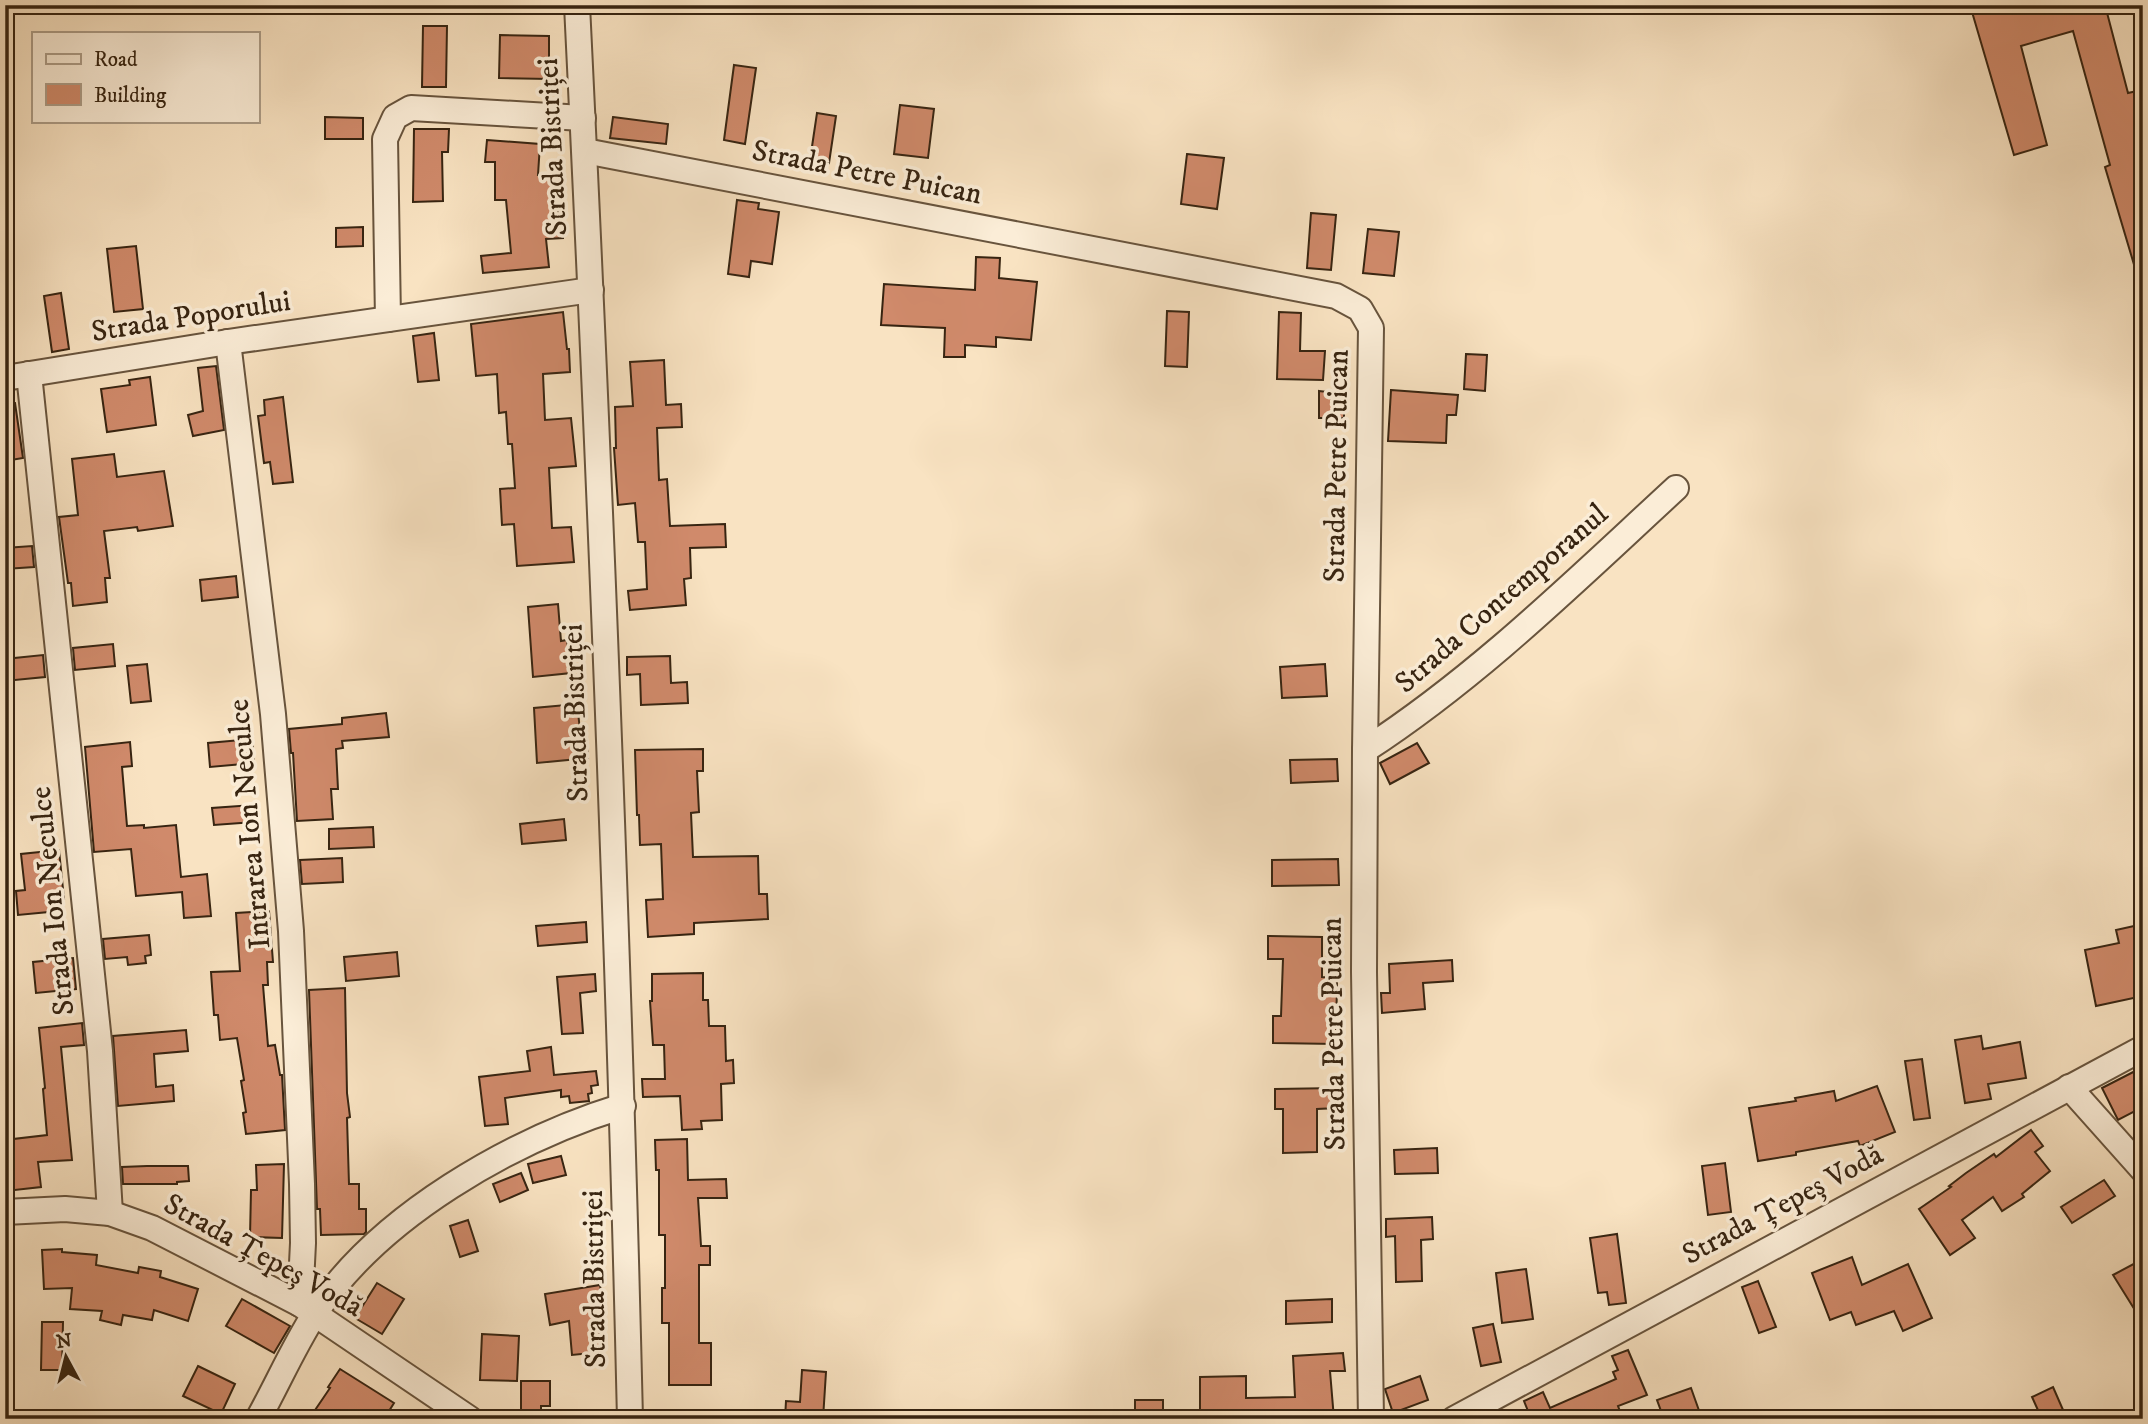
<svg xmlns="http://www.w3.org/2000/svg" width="2148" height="1424" viewBox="0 0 2148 1424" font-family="'IM FELL DW Pica',serif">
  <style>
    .building { fill: #d08a6b; stroke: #372411; stroke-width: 2 }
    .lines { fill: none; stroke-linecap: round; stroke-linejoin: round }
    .minor-casing { stroke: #68543d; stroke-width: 28 }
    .minor { stroke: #fbedd7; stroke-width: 24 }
    .labels { text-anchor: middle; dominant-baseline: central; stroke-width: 7; stroke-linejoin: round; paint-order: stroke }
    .street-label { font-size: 30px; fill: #372411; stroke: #fbedd7 }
  </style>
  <rect width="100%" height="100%" fill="#f9e3c2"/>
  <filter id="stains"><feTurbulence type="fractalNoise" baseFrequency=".00286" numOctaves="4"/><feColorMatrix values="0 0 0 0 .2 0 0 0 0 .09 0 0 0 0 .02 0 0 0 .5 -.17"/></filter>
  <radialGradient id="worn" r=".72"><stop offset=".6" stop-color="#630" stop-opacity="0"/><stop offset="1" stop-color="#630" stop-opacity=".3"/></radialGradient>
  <g class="building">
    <polygon points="1970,5 2105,5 2128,93 2137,91 2143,111 2143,277 2138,278 2105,167 2110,165 2073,31 2021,46 2047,145 2014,155"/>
    <polygon points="423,26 447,26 446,87 422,87"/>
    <polygon points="500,35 549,36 549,79 499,78"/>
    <polygon points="734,65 756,68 745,144 724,140"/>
    <polygon points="900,105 934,109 928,158 894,154"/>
    <polygon points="817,113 836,116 829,163 810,160"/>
    <polygon points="325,117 363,118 363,139 325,139"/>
    <polygon points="613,117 668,124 666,144 610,138"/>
    <polygon points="414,129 449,129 448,152 442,152 443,201 413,202"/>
    <polygon points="487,140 540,144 538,175 555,176 554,212 561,211 563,238 546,239 549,267 483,273 481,256 511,253 506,200 495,200 495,162 485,162"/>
    <polygon points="1187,154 1224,158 1217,209 1181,204"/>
    <polygon points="737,200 759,203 758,209 779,212 772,264 751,261 749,277 728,274"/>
    <polygon points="1311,213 1336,215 1331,270 1307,268"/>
    <polygon points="363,227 363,246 336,247 336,228"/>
    <polygon points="1368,229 1399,232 1394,276 1363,273"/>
    <polygon points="136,246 143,309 114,312 107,249"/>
    <polygon points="976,257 1000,258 999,278 1037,282 1031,340 996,337 996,347 965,345 965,357 944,357 945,328 881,325 884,284 975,290"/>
    <polygon points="61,293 69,349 52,352 44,296"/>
    <polygon points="1167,311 1189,312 1187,367 1165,366"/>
    <polygon points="563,312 567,349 569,349 570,372 543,374 545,420 571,418 576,466 549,468 552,528 571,527 574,562 517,566 514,524 502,525 500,489 515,488 512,444 508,444 506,412 499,413 497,374 476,376 471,324"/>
    <polygon points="1279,312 1301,313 1300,351 1325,351 1323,380 1277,379"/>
    <polygon points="434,333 439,380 418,382 413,336"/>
    <polygon points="1466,354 1487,355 1485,391 1464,389"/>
    <polygon points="664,360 666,405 681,404 682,427 657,428 659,480 667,479 670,526 725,524 726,547 690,548 691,578 684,579 686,605 630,610 628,591 647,589 645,542 638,542 635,503 618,505 614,448 616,448 615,407 633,406 630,362"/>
    <polygon points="216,366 224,430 193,436 188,415 203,411 198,368"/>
    <polygon points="150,377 156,425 107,432 101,389 130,385 129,380"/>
    <polygon points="1391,390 1458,395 1456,415 1447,415 1446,443 1388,441"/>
    <polygon points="1319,391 1344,394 1344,418 1319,418"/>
    <polygon points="283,397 293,482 273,484 270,462 264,463 258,416 265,415 264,400"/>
    <polygon points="15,403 23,458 5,461 5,404"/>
    <polygon points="114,454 117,477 164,471 173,526 138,531 137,527 104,531 110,578 105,578 107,602 73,606 71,583 68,583 59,517 78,515 72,459"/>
    <polygon points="32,546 34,567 5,569 5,548"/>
    <polygon points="236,576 238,597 202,601 200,580"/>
    <polygon points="558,604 561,641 567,640 571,673 533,677 528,607"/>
    <polygon points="113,644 115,666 75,670 73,648"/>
    <polygon points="43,655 45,677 5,681 5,659"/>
    <polygon points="670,656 671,683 687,682 688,703 641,705 640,674 627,675 627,657"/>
    <polygon points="147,664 151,701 131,703 127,666"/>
    <polygon points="1325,664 1327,696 1282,698 1280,667"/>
    <polygon points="577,704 581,738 586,737 588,758 537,763 534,708"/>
    <polygon points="386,713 389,737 342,741 343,748 336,749 338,789 331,789 333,819 297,821 293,753 291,753 289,729 342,724 342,718"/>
    <polygon points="252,739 254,763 210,767 208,743"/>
    <polygon points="130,742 132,766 122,767 127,826 144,825 144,828 176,825 181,877 207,874 211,916 184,918 182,892 136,896 131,849 94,852 85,747"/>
    <polygon points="1417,743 1429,763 1390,784 1380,763"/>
    <polygon points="703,749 703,771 697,771 699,812 691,813 693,857 758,856 759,894 767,894 768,919 694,923 694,934 648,937 646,900 663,899 661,844 640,845 639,815 637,815 635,750"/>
    <polygon points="1337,759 1338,781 1291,783 1290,760"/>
    <polygon points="253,805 254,822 214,825 212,808"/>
    <polygon points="564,819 566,840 522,844 520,824"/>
    <polygon points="373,827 374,847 329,849 329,829"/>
    <polygon points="59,850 64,899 58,900 59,911 18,915 16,891 25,890 21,854"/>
    <polygon points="342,858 343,882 302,884 300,860"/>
    <polygon points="1338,859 1339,885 1272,886 1272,860"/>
    <polygon points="269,911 273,962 267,962 268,985 263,985 268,1046 275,1045 280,1075 282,1075 285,1130 246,1134 243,1113 246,1112 241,1081 244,1080 237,1038 220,1040 218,1015 214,1015 211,972 240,971 236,913"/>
    <polygon points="586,922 587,942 538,946 536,926"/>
    <polygon points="2143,924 2143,996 2096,1006 2085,950 2119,943 2116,930"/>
    <polygon points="149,935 151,955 145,956 146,963 128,965 127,957 105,959 103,939"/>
    <polygon points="1268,936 1322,937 1322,977 1337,978 1336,1044 1273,1043 1273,1016 1281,1016 1283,959 1268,959"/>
    <polygon points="397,952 399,976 346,981 344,957"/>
    <polygon points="73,958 76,989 36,993 33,962"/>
    <polygon points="1452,960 1453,981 1423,983 1425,1009 1382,1013 1381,993 1390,993 1389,964"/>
    <polygon points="703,973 703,1000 708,1000 709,1026 725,1026 726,1061 733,1060 734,1083 721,1084 722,1120 701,1121 702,1129 682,1130 680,1096 643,1097 642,1079 665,1079 664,1045 653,1045 650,1001 652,1001 652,974"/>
    <polygon points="595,974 596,991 580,993 583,1033 562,1034 557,977"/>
    <polygon points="345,988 347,1093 350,1117 347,1118 349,1184 359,1184 359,1209 366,1209 366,1232 364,1234 321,1235 320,1209 317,1209 309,990"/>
    <polygon points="82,1023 84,1045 61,1047 72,1160 38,1162 41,1187 6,1191 5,1140 47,1135 43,1089 45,1088 39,1028"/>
    <polygon points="186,1030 188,1051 154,1054 156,1087 173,1085 174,1101 118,1106 113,1036"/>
    <polygon points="1981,1036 1983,1049 2020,1042 2026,1078 1988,1084 1991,1099 1965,1103 1955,1040"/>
    <polygon points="551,1047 554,1075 596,1071 598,1085 591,1086 592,1093 588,1094 589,1101 570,1103 569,1096 561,1097 561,1090 505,1098 508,1124 485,1126 479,1077 530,1071 527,1051"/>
    <polygon points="1922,1059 1930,1118 1914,1120 1905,1061"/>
    <polygon points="2143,1067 2143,1107 2118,1120 2102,1088"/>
    <polygon points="1877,1086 1895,1132 1860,1146 1858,1141 1796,1152 1796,1155 1758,1161 1749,1108 1796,1101 1795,1098 1834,1091 1836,1101"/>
    <polygon points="1338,1088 1338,1108 1317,1109 1317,1152 1283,1153 1283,1109 1275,1109 1275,1089"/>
    <polygon points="2031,1130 2043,1146 2035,1152 2050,1171 2022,1194 2024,1197 2002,1211 1993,1197 1962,1220 1975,1238 1950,1255 1919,1209 1951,1187 1949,1186 1966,1173 1994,1154 1996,1157"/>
    <polygon points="687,1139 688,1180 726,1179 727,1198 698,1198 701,1246 710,1246 710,1265 699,1265 699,1343 711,1343 711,1385 669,1385 669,1323 662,1323 662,1288 665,1288 665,1235 659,1235 659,1170 656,1170 655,1140"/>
    <polygon points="1437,1148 1438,1173 1395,1174 1394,1150"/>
    <polygon points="561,1156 566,1175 533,1183 528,1164"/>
    <polygon points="1725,1163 1731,1212 1708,1215 1702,1166"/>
    <polygon points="284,1164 282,1238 250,1237 251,1190 257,1190 256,1165"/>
    <polygon points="147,1166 188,1166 189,1181 177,1182 177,1184 123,1184 122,1167"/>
    <polygon points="521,1173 528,1190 500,1202 493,1184"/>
    <polygon points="2104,1180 2115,1196 2072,1223 2061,1207"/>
    <polygon points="1432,1217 1433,1239 1421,1240 1422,1281 1396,1282 1395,1236 1386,1237 1386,1219"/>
    <polygon points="468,1220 478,1251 460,1257 450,1226"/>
    <polygon points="1617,1234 1626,1303 1609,1305 1607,1292 1598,1293 1590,1238"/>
    <polygon points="62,1249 62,1252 97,1255 96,1265 138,1273 139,1267 161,1271 160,1277 198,1289 188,1321 154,1310 152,1320 123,1315 121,1325 100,1320 102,1311 70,1309 72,1288 44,1289 42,1250"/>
    <polygon points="1852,1257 1862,1285 1908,1264 1932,1318 1903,1331 1894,1311 1856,1325 1851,1312 1830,1320 1812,1273"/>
    <polygon points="2143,1259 2143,1323 2113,1275"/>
    <polygon points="1526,1269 1533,1319 1502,1323 1496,1273"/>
    <polygon points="1758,1281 1776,1327 1759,1333 1742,1287"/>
    <polygon points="377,1283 404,1299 382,1334 355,1318"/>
    <polygon points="600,1285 605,1316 598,1317 601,1352 572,1355 569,1321 550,1325 545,1294"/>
    <polygon points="242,1299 290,1326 274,1353 226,1326"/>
    <polygon points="1332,1299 1332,1322 1286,1324 1286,1301"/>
    <polygon points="42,1322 63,1322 62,1370 41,1370"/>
    <polygon points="1493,1324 1501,1362 1481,1366 1473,1328"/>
    <polygon points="482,1334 519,1336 517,1381 480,1380"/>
    <polygon points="1628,1350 1647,1395 1618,1406 1623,1419 1524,1419 1530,1416 1524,1401 1543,1392 1550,1408 1616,1379 1613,1372 1618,1370 1612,1356"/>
    <polygon points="1343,1353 1345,1371 1330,1371 1334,1419 1200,1419 1200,1377 1246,1376 1246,1398 1295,1397 1293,1356"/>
    <polygon points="198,1366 235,1384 221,1414 183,1396"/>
    <polygon points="340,1369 394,1403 384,1419 309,1419 330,1388 328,1387"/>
    <polygon points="802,1370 826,1372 823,1419 785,1419 786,1401 800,1402"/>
    <polygon points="1420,1376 1428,1400 1393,1413 1385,1389"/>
    <polygon points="521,1381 550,1381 550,1406 541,1406 541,1419 521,1419"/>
    <polygon points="2053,1387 2067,1419 2042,1419 2032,1397"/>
    <polygon points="1691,1388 1702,1419 1664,1419 1657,1400"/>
    <rect x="1135" y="1400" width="28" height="19"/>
  </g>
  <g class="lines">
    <defs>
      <g id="minor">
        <path d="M577,5C600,476 619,947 630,1419"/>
        <polyline points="585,151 1336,296 1360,309 1371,328 1365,750 1364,972 1371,1419"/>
        <polyline points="388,319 385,139 395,117 411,108 583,118"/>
        <polyline points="228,342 273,714 291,931 302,1184 303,1243 300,1304"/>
        <polyline points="29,374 100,1051 110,1213"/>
        <polyline points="5,378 228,342 591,290"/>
        <path d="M1365,750C1479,676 1576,580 1676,488"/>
        <polyline points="2069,1087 2143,1170"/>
        <polyline points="5,1212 65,1209 110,1213 152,1228 300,1304 470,1419"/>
        <path d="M258,1419C277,1385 293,1348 314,1315C378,1216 512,1140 623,1106"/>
        <polyline points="1454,1419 2143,1048"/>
      </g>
    </defs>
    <use href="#minor" class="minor-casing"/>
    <use href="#minor" class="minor"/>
  </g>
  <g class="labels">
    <g class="street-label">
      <text transform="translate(553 147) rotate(-93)">Strada Bistriței</text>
      <text transform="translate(867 173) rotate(11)">Strada Petre Puican</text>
      <text transform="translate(191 317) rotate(-9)">Strada Poporului</text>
      <text transform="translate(1337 466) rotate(-89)">Strada Petre Puican</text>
      <text transform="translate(1502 599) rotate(-41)">Strada Contemporanul</text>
      <text transform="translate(576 713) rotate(-92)">Strada Bistriței</text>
      <text transform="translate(250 824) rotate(-95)">Intrarea Ion Neculce</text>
      <text transform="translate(53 901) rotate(-96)">Strada Ion Neculce</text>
      <text transform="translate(1334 1034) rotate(-91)">Strada Petre Puican</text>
      <text transform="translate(1783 1205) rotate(-28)">Strada Țepeș Vodă</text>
      <text transform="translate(263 1256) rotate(29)">Strada Țepeș Vodă</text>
      <text transform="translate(595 1279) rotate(-91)">Strada Bistriței</text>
    </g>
  </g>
  <rect width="2148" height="1424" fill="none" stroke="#f9e3c2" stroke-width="28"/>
  <rect x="7" y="7" width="2134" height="1410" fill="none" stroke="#372411" stroke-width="3.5"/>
  <rect x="14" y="14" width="2120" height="1396" fill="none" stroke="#372411" stroke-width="2"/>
  <rect x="32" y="32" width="228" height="91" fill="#fbedd7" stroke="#ad9d88" stroke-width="2"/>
  <rect x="46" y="54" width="35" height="10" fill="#fbedd7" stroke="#ad9d88" stroke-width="2"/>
  <text x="94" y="66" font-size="21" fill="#372411">Road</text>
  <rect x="46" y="84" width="35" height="21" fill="#d08a6b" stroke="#ad9d88" stroke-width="2"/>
  <text x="94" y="102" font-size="21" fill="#372411">Building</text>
  <g transform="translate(66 1357) rotate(353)" stroke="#fbedd7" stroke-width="5" paint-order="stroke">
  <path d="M0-5L12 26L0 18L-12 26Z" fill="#372411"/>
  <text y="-10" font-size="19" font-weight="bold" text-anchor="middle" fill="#372411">N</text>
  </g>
  <rect width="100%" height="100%" filter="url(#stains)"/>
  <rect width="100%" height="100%" fill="url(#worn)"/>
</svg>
